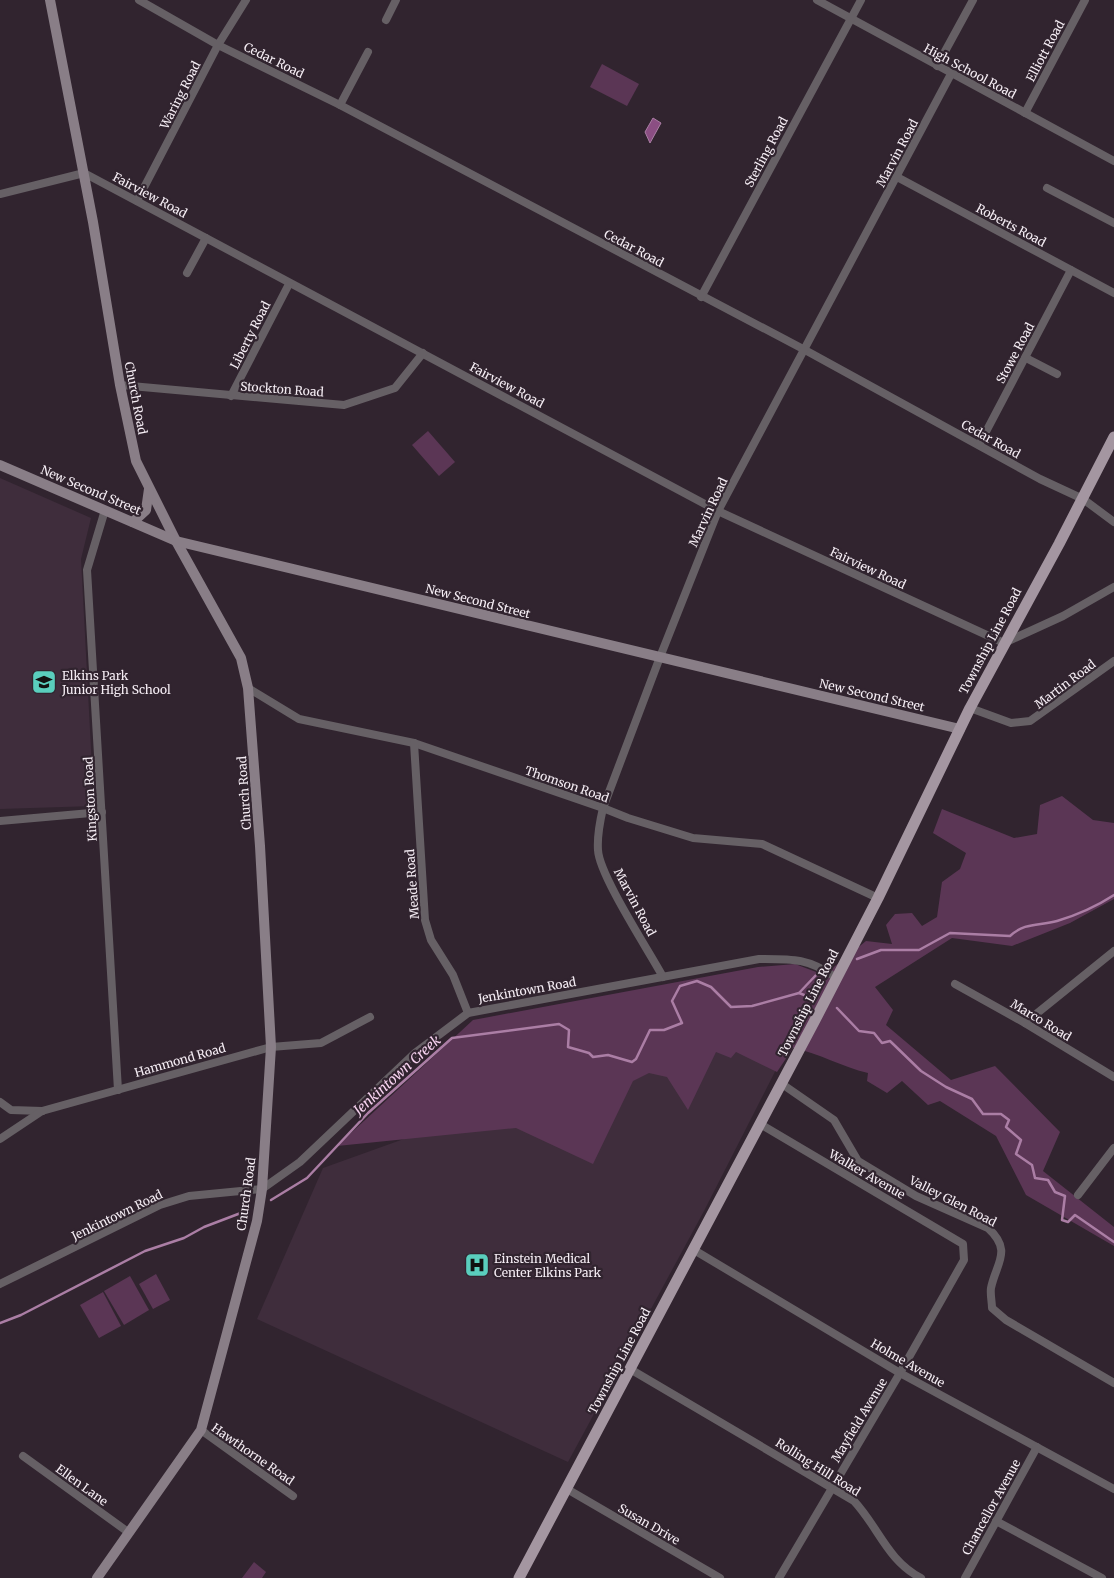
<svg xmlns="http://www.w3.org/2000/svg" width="1114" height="1578" viewBox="0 0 1114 1578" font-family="Merriweather,serif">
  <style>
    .built { fill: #3f2d3c }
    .green { fill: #5b3655 }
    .water { fill: #8b4e83; stroke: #ab7ea5 }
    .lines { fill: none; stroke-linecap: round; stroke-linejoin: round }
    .stream { stroke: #ab7ea5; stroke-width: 2.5 }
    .street { stroke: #666065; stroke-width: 8 }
    .secondary { stroke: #897e87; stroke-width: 10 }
    .primary { stroke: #a496a1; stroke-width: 11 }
    .labels { text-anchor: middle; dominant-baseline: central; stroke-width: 4.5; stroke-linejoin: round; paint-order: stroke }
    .street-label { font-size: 12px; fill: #f5edf4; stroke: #31242f }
    .poi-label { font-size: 12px; fill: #f5edf4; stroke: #31242f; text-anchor: start }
    .water-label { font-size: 14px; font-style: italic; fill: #f7d3f0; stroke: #31242f }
  </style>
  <rect width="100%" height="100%" fill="#31242f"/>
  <g class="built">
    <polygon points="0,478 91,518 81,559 94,806 0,809"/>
    <polygon points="728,1043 785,1052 704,1211 568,1462 257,1319 323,1168 426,1131"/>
  </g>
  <g class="green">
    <polygon points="602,64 639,84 627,106 590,87"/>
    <polygon points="428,431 455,462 439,476 412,445"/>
    <path d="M1062,796L1093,820L1114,823V899L1070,923L1012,946L952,938L875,987L893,1010L886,1025L951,1080L995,1066L1060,1132L1043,1171L1114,1227V1246L1026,1195L996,1136L940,1101L928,1105L902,1081L887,1093L867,1081L868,1073C842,1067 819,1053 793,1048L777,1072L736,1052L731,1058L716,1052L688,1110L667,1077L649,1073L633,1081L593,1164L516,1128L337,1146L473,1020L758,967L795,964L824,975L866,941L892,944L886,925L895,914L912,913L922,926L937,917L942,882L960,869L966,853L933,833L942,809L1014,838L1037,834L1040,805Z"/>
    <polygon points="156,1274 170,1300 153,1309 139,1284"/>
    <polygon points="130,1276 149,1310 124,1325 104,1291"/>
    <polygon points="103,1292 121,1326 99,1338 80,1305"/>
    <polygon points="254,1562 266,1572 262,1578 242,1578"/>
  </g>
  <polygon class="water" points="653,118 661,123 650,143 645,132"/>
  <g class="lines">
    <g class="stream">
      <path d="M857,959L881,950H919L950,933L1010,936C1025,922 1039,926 1057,921C1077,915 1097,906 1114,895"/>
      <polyline points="799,993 812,998"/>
      <polyline points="837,1008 859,1031 874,1033 882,1043 890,1041 921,1071 946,1087 972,1099 983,1114 1001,1114 1009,1120 1006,1127 1021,1140 1016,1154 1032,1165 1035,1178 1048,1180 1055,1192 1065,1196 1062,1220 1068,1222 1075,1215 1114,1242"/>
      <polyline points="271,1200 307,1178 368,1113 452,1038 559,1024 569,1030 568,1047 589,1053 593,1057 608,1055 632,1062 636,1059 650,1030 664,1030 682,1023 672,1001 680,986 697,981 711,987 731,1007 752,1006 799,993 817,974"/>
      <polyline points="0,1323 21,1315 145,1251 184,1238 204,1227 246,1211"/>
    </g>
    <g class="street">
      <polyline points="139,0 218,45 340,105 805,350 1040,479 1083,499 1114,522"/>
      <polyline points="817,0 1114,161"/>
      <polyline points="386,20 396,0"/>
      <polyline points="937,66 973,0"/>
      <polyline points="340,105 368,52"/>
      <polyline points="1025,113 1085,0"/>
      <polyline points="897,177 1114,293"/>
      <polyline points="1047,188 1114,223"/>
      <polyline points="0,194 84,173 718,511 1004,643 1063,616 1114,587"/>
      <polyline points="137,201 218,45 246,0"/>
      <polyline points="187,273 206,238"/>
      <polyline points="701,297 861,0"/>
      <polyline points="1026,358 1057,374"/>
      <polyline points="120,385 344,405 395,388 423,353"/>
      <polyline points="231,396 289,284"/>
      <polyline points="979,445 1071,270"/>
      <polyline points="105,510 87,570 118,1090"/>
      <polyline points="248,688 299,719 414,743 603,808 628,818 693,838 762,844 878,898"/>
      <polyline points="970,708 1011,723 1030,721 1114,661"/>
      <polyline points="414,743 425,920 431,940 453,975 468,1013"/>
      <polyline points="0,821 102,812"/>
      <path d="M663,977C649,951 599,875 598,850C597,836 600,821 603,808L660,657L718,511L951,74"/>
      <polyline points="955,984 1025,1023 1114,1077"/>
      <polyline points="1025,1023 1114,951"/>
      <path d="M782,1084L834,1120L858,1161L916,1196L988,1228C1013,1251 996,1263 991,1288C990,1294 992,1302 992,1308L1006,1320L1114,1383"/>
      <polyline points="0,1102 11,1110 42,1111"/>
      <polyline points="760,1124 963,1244 964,1260 900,1373 779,1578"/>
      <polyline points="0,1139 42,1111 271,1047 321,1043 370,1017"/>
      <polyline points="1078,1195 1114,1148"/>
      <polyline points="694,1250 900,1373 1114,1489"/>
      <path d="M0,1284L160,1205L189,1196L262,1189L300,1162L415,1053L468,1013L759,959C792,959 808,958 835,977"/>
      <path d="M630,1369L854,1501C879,1528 887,1560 921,1578"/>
      <polyline points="201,1430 293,1496"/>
      <polyline points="23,1456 128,1532"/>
      <polyline points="567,1489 720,1578"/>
      <polyline points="996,1521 1102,1578"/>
      <polyline points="965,1578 1037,1447"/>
    </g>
    <g class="secondary">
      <polyline points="50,0 93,222 120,385 136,461 176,541 241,658 248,688 260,846 271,1047 262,1189 257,1221 201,1430 97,1578"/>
      <polyline points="0,465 176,541 960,729"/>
      <polyline points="133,522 146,510 149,489"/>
    </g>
    <polyline class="primary" points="519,1578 814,1022 878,898 970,708 1059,544 1114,437"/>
  </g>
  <defs>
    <symbol id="school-square" viewBox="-11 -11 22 22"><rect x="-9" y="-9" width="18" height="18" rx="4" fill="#5acebd" stroke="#31242f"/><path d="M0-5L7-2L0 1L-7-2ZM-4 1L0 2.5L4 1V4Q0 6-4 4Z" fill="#111"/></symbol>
    <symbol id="hospital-square" viewBox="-11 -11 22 22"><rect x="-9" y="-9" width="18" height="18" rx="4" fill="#5acebd" stroke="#31242f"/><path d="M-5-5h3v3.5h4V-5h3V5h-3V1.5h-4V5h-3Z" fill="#111"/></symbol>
  </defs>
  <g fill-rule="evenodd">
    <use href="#school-square" x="30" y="668" width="28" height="28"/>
    <use href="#hospital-square" x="463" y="1251" width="28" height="28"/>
  </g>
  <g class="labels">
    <g class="street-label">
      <text transform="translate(1045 51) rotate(-62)">Elliott Road</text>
      <text transform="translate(274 60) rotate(26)">Cedar Road</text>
      <text transform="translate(970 71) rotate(28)">High School Road</text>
      <text transform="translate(180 95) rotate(-63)">Waring Road</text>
      <text transform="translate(766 152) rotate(-62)">Sterling Road</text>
      <text transform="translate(897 153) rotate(-62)">Marvin Road</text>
      <text transform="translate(150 195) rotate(28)">Fairview Road</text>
      <text transform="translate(1011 225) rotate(28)">Roberts Road</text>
      <text transform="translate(634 248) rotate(28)">Cedar Road</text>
      <text transform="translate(250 335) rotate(-63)">Liberty Road</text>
      <text transform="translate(1015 353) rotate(-62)">Stowe Road</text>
      <text transform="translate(507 385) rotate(28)">Fairview Road</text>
      <text transform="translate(282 389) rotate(4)">Stockton Road</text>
      <text transform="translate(136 398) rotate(79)">Church Road</text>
      <text transform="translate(991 439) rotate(29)">Cedar Road</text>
      <text transform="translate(91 490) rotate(23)">New Second Street</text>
      <text transform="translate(708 512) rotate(-65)">Marvin Road</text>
      <text transform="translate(868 568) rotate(25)">Fairview Road</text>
      <text transform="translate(478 601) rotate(14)">New Second Street</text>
      <text transform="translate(990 641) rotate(-62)">Township Line Road</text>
      <text transform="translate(1065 684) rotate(-37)">Martin Road</text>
      <text transform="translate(872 695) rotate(13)">New Second Street</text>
      <text transform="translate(567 784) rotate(19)">Thomson Road</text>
      <text transform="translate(244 793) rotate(-94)">Church Road</text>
      <text transform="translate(90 799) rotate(-93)">Kingston Road</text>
      <text transform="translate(412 884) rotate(-94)">Meade Road</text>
      <text transform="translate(635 902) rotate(62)">Marvin Road</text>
      <text transform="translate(527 990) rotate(-10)">Jenkintown Road</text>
      <text transform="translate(808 1003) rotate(-63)">Township Line Road</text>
      <text transform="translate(1041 1020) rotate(31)">Marco Road</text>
      <text transform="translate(180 1060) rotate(-16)">Hammond Road</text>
      <text transform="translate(867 1174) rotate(30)">Walker Avenue</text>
      <text transform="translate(246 1194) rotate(-82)">Church Road</text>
      <text transform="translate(953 1201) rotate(27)">Valley Glen Road</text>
      <text transform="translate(117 1215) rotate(-26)">Jenkintown Road</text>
      <text transform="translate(619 1361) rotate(-62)">Township Line Road</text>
      <text transform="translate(908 1363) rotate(30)">Holme Avenue</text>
      <text transform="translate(859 1420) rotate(-59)">Mayfield Avenue</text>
      <text transform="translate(253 1454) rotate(35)">Hawthorne Road</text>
      <text transform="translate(818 1467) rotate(32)">Rolling Hill Road</text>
      <text transform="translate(82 1485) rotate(36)">Ellen Lane</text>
      <text transform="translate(991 1507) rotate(-61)">Chancellor Avenue</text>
      <text transform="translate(649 1524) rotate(30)">Susan Drive</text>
    </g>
    <g class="poi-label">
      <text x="62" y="675">Elkins Park<tspan x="62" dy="14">Junior High School</tspan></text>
      <text x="494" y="1258">Einstein Medical<tspan x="494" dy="14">Center Elkins Park</tspan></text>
    </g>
    <g class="water-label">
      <text transform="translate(397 1075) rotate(-42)">Jenkintown Creek</text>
    </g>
  </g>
</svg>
